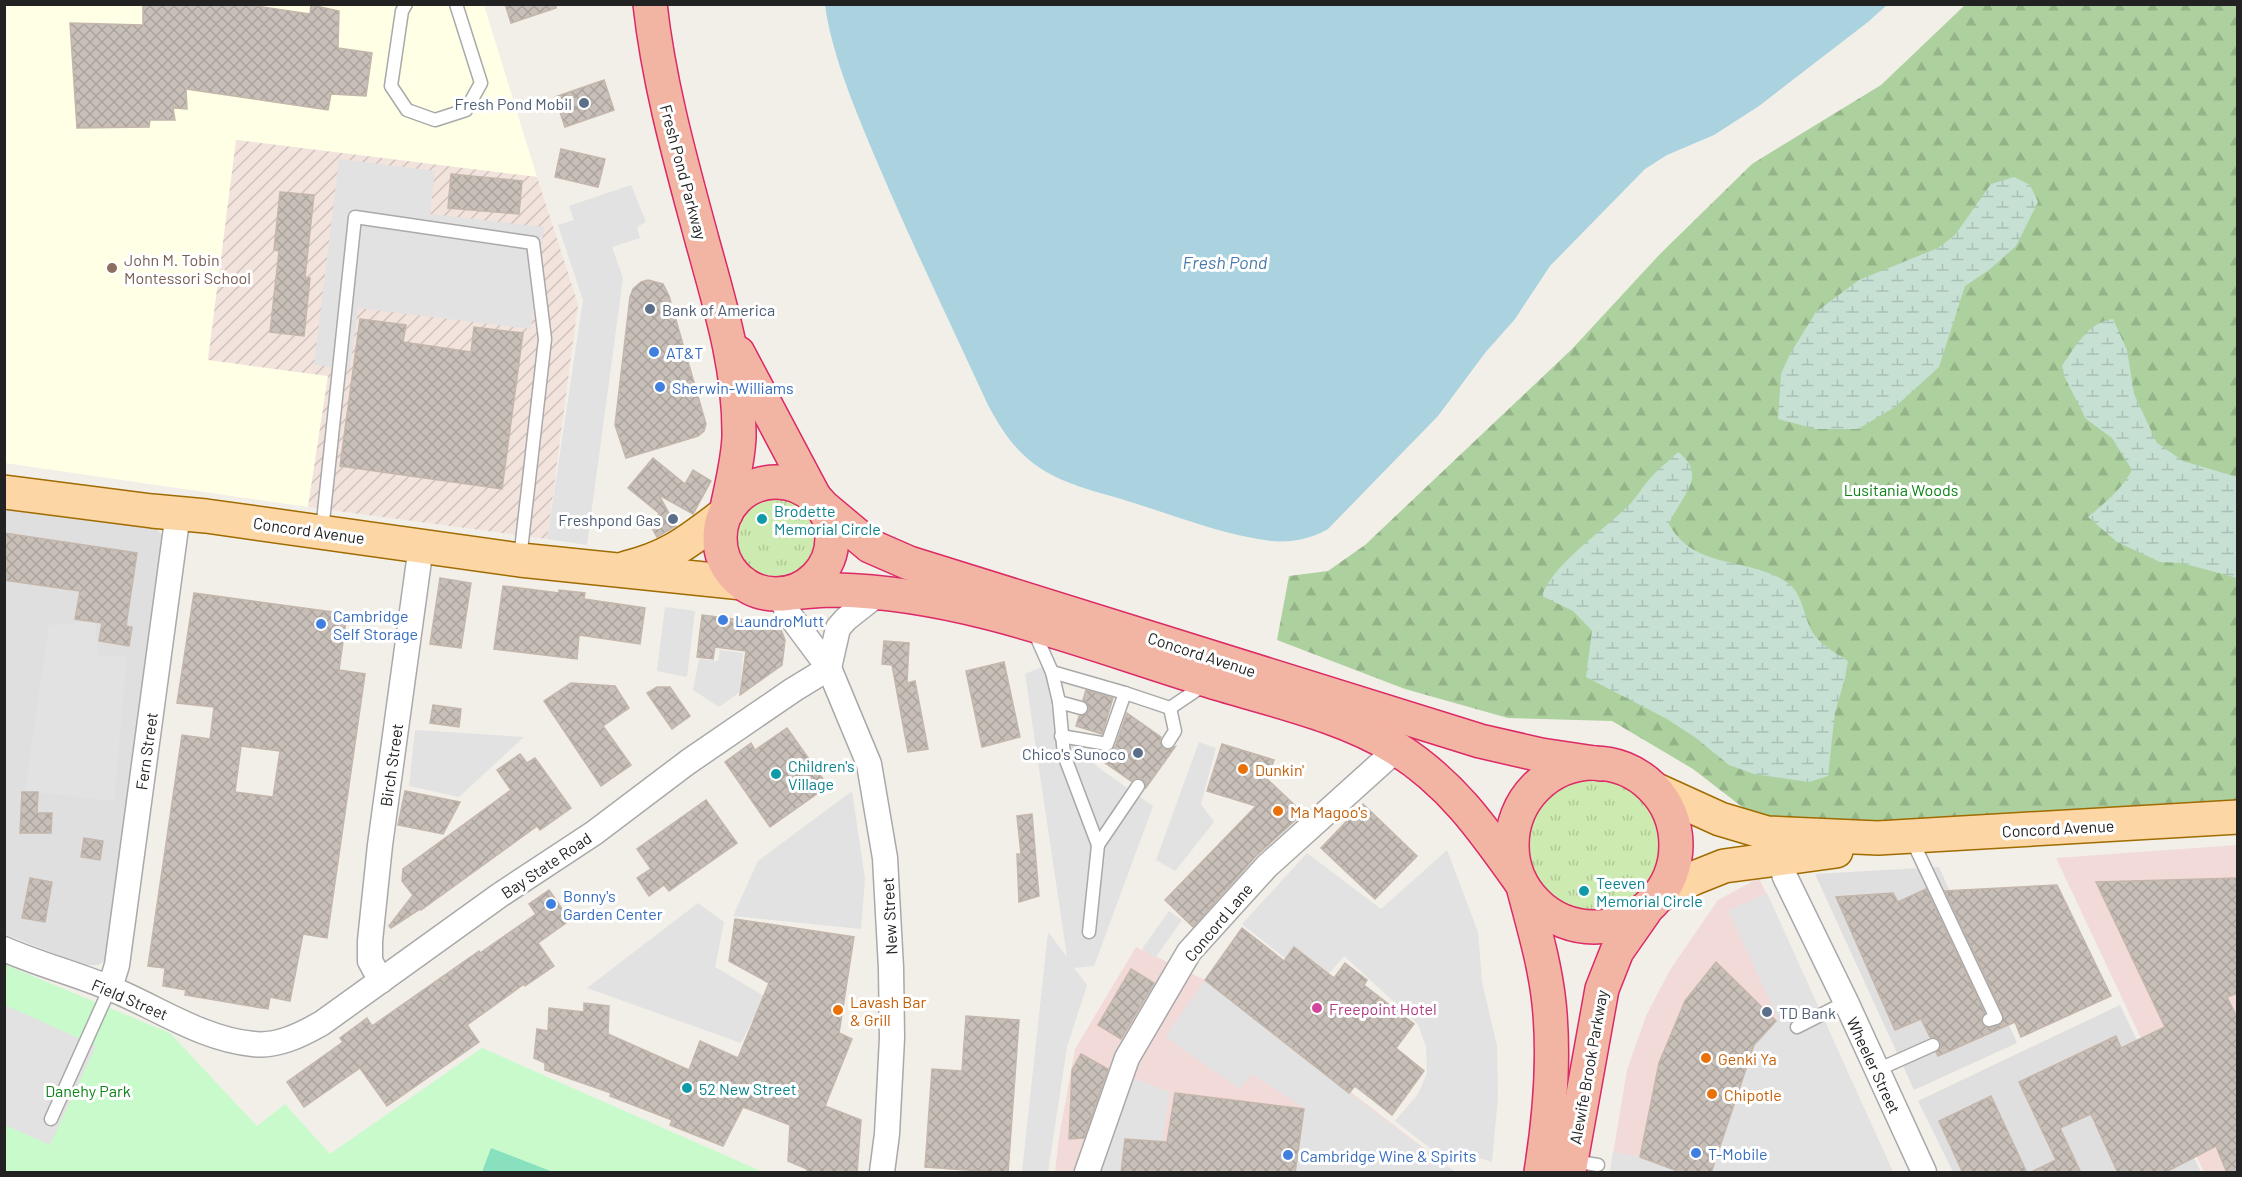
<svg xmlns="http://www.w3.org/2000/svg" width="2242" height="1177" viewBox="0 0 2242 1177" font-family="Barlow,sans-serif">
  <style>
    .residential { fill: #e0dfdf }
    .commercial { fill: #f2dad9 }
    .education { fill: #ffffe5 }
    .military { fill: url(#military-furrows) }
    .grass { fill: url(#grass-tufts) }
    .forest { fill: url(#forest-firs) }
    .wetland { fill: url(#wetland-marsh) }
    .park { fill: #c8facc }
    .pitch { fill: #88e0be }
    .parking { fill: #e2e2e2 }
    .water { fill: #aad3df }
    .building { fill: url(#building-cross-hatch); stroke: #c4b6ab; stroke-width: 1.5; fill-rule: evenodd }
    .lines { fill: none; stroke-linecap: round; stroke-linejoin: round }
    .service-casing { stroke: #a9a9a9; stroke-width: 15 }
    .minor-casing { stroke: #a9a9a9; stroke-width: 27 }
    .primary-casing { stroke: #a06b00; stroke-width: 36 }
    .trunk-casing { stroke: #dc2a67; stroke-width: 36 }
    .service { stroke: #fff; stroke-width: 12 }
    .minor { stroke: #fff; stroke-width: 24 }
    .primary { stroke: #fcd6a4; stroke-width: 33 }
    .trunk { stroke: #f2b4a3; stroke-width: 33 }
    .service-dot { fill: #5c6f8a; stroke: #fff; stroke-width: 2 }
    .education-dot { fill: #8d6e63; stroke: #fff; stroke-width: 2 }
    .shop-dot { fill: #3f7fe0; stroke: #fff; stroke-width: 2 }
    .culture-dot { fill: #0f9aa8; stroke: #fff; stroke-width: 2 }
    .food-dot { fill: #e8710a; stroke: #fff; stroke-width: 2 }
    .hotel-dot { fill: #d1479c; stroke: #fff; stroke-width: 2 }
    .labels { text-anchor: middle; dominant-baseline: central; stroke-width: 6; stroke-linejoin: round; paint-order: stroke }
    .service-label { font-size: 16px; fill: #4e5e75; stroke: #fff; text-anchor: end }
    .street-label { font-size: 16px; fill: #222; stroke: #fff }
    .education-label { font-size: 16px; fill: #785e54; stroke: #fff; text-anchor: start }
    .shop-label { font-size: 16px; fill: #366cbe; stroke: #fff; text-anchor: start }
    .park-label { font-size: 16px; fill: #0c8416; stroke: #fff }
    .culture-label { font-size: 16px; fill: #0d838f; stroke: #fff; text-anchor: start }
    .food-label { font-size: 16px; fill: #c56008; stroke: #fff; text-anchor: start }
    .hotel-label { font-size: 16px; fill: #b23c85; stroke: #fff; text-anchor: start }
    .water-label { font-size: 18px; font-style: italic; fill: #4a7aab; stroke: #fff }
  </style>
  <defs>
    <pattern id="military-furrows" width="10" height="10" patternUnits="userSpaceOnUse" patternTransform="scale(1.5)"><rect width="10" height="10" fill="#f3e3dd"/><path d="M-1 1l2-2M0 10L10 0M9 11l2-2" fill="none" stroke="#d0c2bd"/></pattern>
    <pattern id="grass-tufts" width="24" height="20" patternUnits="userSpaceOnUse" patternTransform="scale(1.5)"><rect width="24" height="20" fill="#cdebb0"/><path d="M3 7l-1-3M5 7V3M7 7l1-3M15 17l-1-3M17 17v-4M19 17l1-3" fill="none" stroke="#b0c997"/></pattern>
    <pattern id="forest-firs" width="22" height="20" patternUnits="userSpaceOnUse" patternTransform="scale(1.5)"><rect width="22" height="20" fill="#add19e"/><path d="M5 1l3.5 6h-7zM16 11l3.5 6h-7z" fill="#95b388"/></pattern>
    <pattern id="wetland-marsh" width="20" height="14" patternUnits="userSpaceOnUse" patternTransform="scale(1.5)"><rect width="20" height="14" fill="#c6e0d4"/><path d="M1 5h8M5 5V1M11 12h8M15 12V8" fill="none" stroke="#aac0b6"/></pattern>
    <pattern id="building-cross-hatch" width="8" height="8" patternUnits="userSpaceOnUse" patternTransform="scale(1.5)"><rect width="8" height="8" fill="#c7bfb8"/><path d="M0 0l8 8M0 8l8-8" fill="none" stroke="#aba49e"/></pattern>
  </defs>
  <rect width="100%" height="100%" fill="#f2efe9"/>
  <g class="residential">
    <polygon points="7,504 157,529 168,544 111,957 98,965 82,965 5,934 4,522"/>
    <polygon points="1939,867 2017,1043 1914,1090 1815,874"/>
    <polygon points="2120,1005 2201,1172 1953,1172 1918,1101"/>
  </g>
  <g class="commercial">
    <polygon points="2237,845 2237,1172 2204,1172 2056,858"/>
    <polygon points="1759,878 1893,1172 1610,1172 1627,1070 1646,1016 1670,970 1718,900"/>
    <polygon points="1136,947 1205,980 1455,1172 1055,1172 1059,1137 1075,1049"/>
  </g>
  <polygon class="education" points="5,5 484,5 537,177 237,140 208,359 328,376 308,507 5,463"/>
  <polygon class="military" points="236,140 537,177 578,304 547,539 308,507 328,376 208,360"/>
  <g class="grass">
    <circle cx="779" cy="537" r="42"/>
    <circle cx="1592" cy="845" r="67"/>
  </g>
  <polygon class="forest" points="1965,5 2237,5 2237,802 1772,830 1693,769 1612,721 1508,718 1405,689 1277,640 1289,576 1328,571 1365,545 1572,349 1660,254 1752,164 1881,85"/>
  <g class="wetland">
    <polygon points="2014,177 2030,185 2038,202 2016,246 1989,270 1965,286 1939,367 1895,407 1858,429 1816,429 1778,419 1781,374 1790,354 1816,312 1859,280 1938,248 1955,235 1991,184"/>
    <path d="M2113,319L2127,350L2134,394L2157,443L2183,461L2237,477V578L2182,563L2160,562L2117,542L2088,517C2105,503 2122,489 2132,470L2112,438L2086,419L2064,376L2062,366C2075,347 2088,322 2113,319Z"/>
    <path d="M1678,452C1710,477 1679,498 1669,524C1693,569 1746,557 1785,581C1805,593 1802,618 1815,636C1823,646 1837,654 1848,661L1845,678L1835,712L1828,776L1809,782L1754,774L1729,765L1696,738L1667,719L1586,677L1592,631L1573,611L1542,596C1552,564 1607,528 1631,503C1639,494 1645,483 1654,474C1662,466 1670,460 1678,452Z"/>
  </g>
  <polygon class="park" points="4,964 170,1033 257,1126 285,1104 330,1154 482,1048 763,1172 5,1172"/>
  <polygon class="pitch" points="491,1148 553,1172 482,1172"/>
  <g class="parking">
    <polygon points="339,159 435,171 430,214 544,227 531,329 358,308 350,369 314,365"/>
    <polygon points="631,185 646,222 637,227 640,238 612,247 623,278 587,545 547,539 583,300 558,225 574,220 569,206"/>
    <polygon points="665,607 695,611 687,677 657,671"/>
    <polygon points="95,621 98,657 127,656 114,801 25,791 49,625"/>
    <polygon points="720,650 743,653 740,692 719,707 693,690 699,659 718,661"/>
    <polygon points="1044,666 1055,726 1099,768 1153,806 1094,966 1074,968 1087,985 1067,1047 1048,1172 1022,1172 1048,932 1067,957 1025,674"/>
    <polygon points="415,730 524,737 459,797 409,786"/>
    <polygon points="1199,742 1216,748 1201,804 1214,822 1175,871 1156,860"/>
    <polygon points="852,791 865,878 861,929 733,916 758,861"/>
    <polygon points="1447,850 1478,932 1482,982 1497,1046 1498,1097 1492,1162 1460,1152 1452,1165 1395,1121 1418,1094 1427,1073 1426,1047 1418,1024 1344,956 1328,975 1306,975 1242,924 1307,853 1381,909"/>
    <polygon points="1767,893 1893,1172 1711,1172 1754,1045 1776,1021 1777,1016 1728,910"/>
    <polygon points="698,903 724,922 715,967 764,996 741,1043 587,988"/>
    <polygon points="1169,911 1182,920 1155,958 1142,949"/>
    <polygon points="1205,980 1349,1093 1455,1172 1295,1172 1304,1108 1252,1074 1240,1089 1165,1037"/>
    <polygon points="5,1005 96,1046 50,1145 5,1125"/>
    <polygon points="1126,1076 1170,1092 1160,1152 1128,1172 1088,1172"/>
    <polygon points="1613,1152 1640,1157 1683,1172 1610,1172"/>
  </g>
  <path class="water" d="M825,5V4L1887,5L1868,22L1759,106L1714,135L1667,155L1645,169L1550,266L1515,319L1485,353L1438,416L1328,529C1311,539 1291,543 1271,541C1224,535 1179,517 1134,503C1103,493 1067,486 1040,468C1015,451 1002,431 988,405C951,325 913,246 878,164C858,116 832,57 825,5Z"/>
  <g class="building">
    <polygon points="143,4 243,4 310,14 311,5 339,11 338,48 372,53 366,96 331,94 328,110 186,89 187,109 173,108 175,120 150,120 149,127 77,128 70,23 143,25"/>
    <polygon points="505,4 556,4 556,8 511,23"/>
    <polygon points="604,80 614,110 565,127 555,97"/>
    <polygon points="561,149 605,159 598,187 555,177"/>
    <polygon points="451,174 522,181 519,214 448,208"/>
    <polygon points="280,192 314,195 305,277 310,278 304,336 270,332 279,251 274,250"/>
    <polygon points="648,280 663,284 669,296 706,424 704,431 698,436 626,458 615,425 630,297 633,289 641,282"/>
    <polygon points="360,319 406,325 403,342 471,352 474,327 523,333 502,489 340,466"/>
    <polygon points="653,458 685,484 693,470 711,481 693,514 659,495 676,526 657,537 648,521 660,514 628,488"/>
    <polygon points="4,533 137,553 126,626 132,627 129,646 99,641 102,623 75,619 80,591 4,580"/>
    <polygon points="440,578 471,583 461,648 430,644"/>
    <polygon points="503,586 559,593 559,590 585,593 584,599 645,608 640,644 579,635 577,659 494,649"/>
    <path d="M194,593L347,614L339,670L365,674L327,938L303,934L290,1001L270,997L268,1009L185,995L186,990L163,986L165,968L148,966L182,735L210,739L214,707L177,703ZM241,746L280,751L273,797L235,792Z"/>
    <polygon points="702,615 749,621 750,618 767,620 780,627 785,640 782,665 740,695 746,651 715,647 713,659 697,657"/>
    <polygon points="884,641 909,643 907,683 915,681 928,749 908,752 892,665 882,664"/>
    <polygon points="1004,662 1020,737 982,747 966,671"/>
    <polygon points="571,683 615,686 629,708 603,726 631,765 601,786 544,701"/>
    <polygon points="657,687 670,687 690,716 672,729 647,693"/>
    <polygon points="1086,690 1113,698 1102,734 1076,726 1079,716 1086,714 1089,710 1087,703 1083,700"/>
    <polygon points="433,705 461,709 459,727 430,723"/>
    <polygon points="1127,713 1161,737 1160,742 1163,749 1168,750 1175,747 1145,789 1146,783 1142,779 1135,778 1131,781 1101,760 1106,752 1115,747"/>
    <polygon points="787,728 828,786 770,827 725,762 751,743 755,750"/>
    <polygon points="1222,744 1274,760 1267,779 1303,813 1256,856 1193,927 1165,900 1256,806 1207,791"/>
    <polygon points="520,754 527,763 535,758 571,808 540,830 537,826 421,910 420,909 391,928 389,926 413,895 402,881 403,869 511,790 497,770"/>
    <polygon points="405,791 460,802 443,834 398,825"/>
    <polygon points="22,792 38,792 37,813 52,813 51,833 20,833"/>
    <polygon points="706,800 737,843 669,891 664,885 649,896 637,878 651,869 637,849"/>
    <polygon points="1363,804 1417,856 1375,899 1321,848"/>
    <polygon points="1032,814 1039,896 1019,902 1017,854 1021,854 1017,816"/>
    <polygon points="84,838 103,841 100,860 81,857"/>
    <polygon points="30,878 52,882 45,922 22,918"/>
    <polygon points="2238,878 2238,993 2227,997 2238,1019 2238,1173 2227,1173 2216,1146 2164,1173 2118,1173 2091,1114 2060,1128 2081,1173 2029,1173 2056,1160 2019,1082 2116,1036 2121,1048 2165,1027 2096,882"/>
    <polygon points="2057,885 2111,996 2021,1037 2015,1022 1938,1056 1936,1052 1941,1046 1940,1041 1934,1037 1930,1037 1921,1019 1895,1030 1836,897 1893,893 1898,902 1926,889 1985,1013 1981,1017 1981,1023 1984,1026 1991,1028 2002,1024 2003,1014 1945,891"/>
    <polygon points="549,890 570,920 538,943 554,966 525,986 524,984 467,1025 479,1042 387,1106 360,1068 304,1107 287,1082 343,1042 340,1038 367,1018 372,1026 479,951 480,953 536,914 529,904"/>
    <polygon points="735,919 854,937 839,1033 852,1039 825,1106 861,1120 857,1173 807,1173 807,1169 788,1161 790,1125 743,1107 723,1146 670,1125 672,1120 610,1096 611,1093 545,1070 545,1063 534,1058 537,1029 548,1031 549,1008 584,1012 584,1003 609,1006 608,1034 689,1070 700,1041 738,1058 769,983 729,961"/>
    <polygon points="1242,928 1284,961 1294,947 1334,978 1345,963 1367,980 1364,985 1414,1024 1396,1048 1424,1071 1392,1115 1355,1086 1349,1093 1205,980"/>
    <polygon points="1716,962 1776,1021 1754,1045 1711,1173 1683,1173 1640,1157 1659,1063 1685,1001"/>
    <polygon points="1131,969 1154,983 1121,1039 1098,1025"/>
    <polygon points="966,1016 1019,1020 1008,1173 925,1167 932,1069 962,1071"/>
    <polygon points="1081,1054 1108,1069 1084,1138 1069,1139 1072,1070"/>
    <polygon points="1175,1093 1304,1109 1295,1173 1121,1173 1125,1139 1167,1142"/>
    <polygon points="1991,1096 2027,1173 1963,1173 1939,1121"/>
  </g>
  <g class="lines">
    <defs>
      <g id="service">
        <polyline points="406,4 402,11 391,86 407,110 435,120 466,110 481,83 456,4"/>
        <polyline points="322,531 355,217 533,243 545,339 520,559"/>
        <polyline points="1033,629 1052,672 1059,702 1064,755 1098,845 1089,932"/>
        <polyline points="1052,672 1125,693"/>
        <polyline points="1059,702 1081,708"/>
        <polyline points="1061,736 1107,744 1125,693 1170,708 1204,685"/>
        <polyline points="1168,742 1175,731 1170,708"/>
        <polyline points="1911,838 1996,1018 1989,1020"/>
        <polyline points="1098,845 1138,786"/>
        <polyline points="1797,1027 1846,1002"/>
        <polyline points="1877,1070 1933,1045"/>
        <polyline points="51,1119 110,988"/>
        <polyline points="1573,1161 1598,1165"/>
      </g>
      <g id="minor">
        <polyline points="778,594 791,617 829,668 869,764 885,858 891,968 892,1038 887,1134 882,1172"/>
        <polyline points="829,668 838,628 846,619 879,593"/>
        <polyline points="1780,859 1785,877 1846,1002 1924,1172"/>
        <path d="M4,949C40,965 77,974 112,989C158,1008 202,1039 253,1044C277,1047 301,1035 322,1023L500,895L594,833L688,762L793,690L829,668"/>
        <polyline points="381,981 370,961 370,941 380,845 421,546"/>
        <polyline points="110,988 117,965 178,513"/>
        <polyline points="1087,1172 1127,1058 1189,952 1267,866 1397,749"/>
      </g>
      <g id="primary">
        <polyline points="4,492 152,511 206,516 520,560 743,583"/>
        <path d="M626,568C671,557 690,540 726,513"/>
        <polyline points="1654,789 1720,819 1767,833 1878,838 2238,817"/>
        <polyline points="1658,896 1694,878 1724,866 1836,851"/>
      </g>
      <g id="trunk">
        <path d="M650,4C659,85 681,162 702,240C720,305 740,369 739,437C738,462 731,488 726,513"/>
        <polyline points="738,353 816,500"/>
        <circle cx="776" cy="538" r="56"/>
        <polyline points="821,505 870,546 909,563 1480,741 1541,755 1601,764"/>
        <path d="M782,594C800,592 819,590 837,590C965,593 1089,644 1210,681C1271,700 1343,715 1397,749C1452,784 1483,829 1520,881"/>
        <circle cx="1594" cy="845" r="82"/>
        <path d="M1524,890C1534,928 1545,965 1549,1003C1555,1060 1550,1116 1541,1172"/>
        <polyline points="1569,1172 1602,989 1617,951 1645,911"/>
      </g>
    </defs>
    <use href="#service" class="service-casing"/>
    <use href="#minor" class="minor-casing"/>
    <use href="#primary" class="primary-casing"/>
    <use href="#trunk" class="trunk-casing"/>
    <use href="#service" class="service"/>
    <use href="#minor" class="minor"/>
    <use href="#primary" class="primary"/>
    <use href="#trunk" class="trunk"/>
  </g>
  <g class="service-dot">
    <circle cx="584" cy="103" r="6"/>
    <circle cx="650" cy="309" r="6"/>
    <circle cx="673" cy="519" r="6"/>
    <circle cx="1138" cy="753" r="6"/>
    <circle cx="1767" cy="1012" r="6"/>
  </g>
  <circle class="education-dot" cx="112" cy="268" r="6"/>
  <g class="shop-dot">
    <circle cx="654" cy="352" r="6"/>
    <circle cx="660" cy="387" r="6"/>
    <circle cx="723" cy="620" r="6"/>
    <circle cx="321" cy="624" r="6"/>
    <circle cx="551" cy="904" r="6"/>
    <circle cx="1696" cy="1153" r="6"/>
    <circle cx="1288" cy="1155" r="6"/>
  </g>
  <g class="culture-dot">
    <circle cx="762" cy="519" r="6"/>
    <circle cx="776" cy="774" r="6"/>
    <circle cx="1584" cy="891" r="6"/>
    <circle cx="687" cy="1088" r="6"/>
  </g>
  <g class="food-dot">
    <circle cx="1243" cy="769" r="6"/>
    <circle cx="1278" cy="811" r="6"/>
    <circle cx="838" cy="1010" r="6"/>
    <circle cx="1706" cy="1058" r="6"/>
    <circle cx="1712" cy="1094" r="6"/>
  </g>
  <circle class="hotel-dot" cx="1317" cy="1008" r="6"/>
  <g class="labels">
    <g class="service-label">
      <text x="572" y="103">Fresh Pond Mobil</text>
      <text x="662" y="309" text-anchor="start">Bank of America</text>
      <text x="661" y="519">Freshpond Gas</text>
      <text x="1126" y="753">Chico's Sunoco</text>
      <text x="1779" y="1012" text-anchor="start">TD Bank</text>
    </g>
    <g class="street-label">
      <text transform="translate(684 172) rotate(75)">Fresh Pond Parkway</text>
      <text transform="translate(309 530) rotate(8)">Concord Avenue</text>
      <text transform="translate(1202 654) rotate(18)">Concord Avenue</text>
      <text transform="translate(146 751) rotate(-82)">Fern Street</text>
      <text transform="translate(391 765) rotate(-82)">Birch Street</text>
      <text transform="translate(2058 828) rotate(-3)">Concord Avenue</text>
      <text transform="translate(546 865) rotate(-34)">Bay State Road</text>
      <text transform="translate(889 916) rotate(-93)">New Street</text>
      <text transform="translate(1218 922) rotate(-50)">Concord Lane</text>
      <text transform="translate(130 999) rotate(23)">Field Street</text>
      <text transform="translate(1874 1065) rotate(65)">Wheeler Street</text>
      <text transform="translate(1588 1067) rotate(-80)">Alewife Brook Parkway</text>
    </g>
    <g class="education-label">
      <text x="124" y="259">John M. Tobin<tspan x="124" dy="18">Montessori School</tspan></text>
    </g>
    <g class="shop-label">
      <text x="666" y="352">AT&amp;T</text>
      <text x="672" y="387">Sherwin-Williams</text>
      <text x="333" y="615">Cambridge<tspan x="333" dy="18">Self Storage</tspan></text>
      <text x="735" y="620">LaundroMutt</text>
      <text x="563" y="895">Bonny's<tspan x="563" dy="18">Garden Center</tspan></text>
      <text x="1708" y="1153">T-Mobile</text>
      <text x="1300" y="1155">Cambridge Wine &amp; Spirits</text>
    </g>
    <g class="park-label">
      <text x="1901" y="489">Lusitania Woods</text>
      <text x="88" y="1090">Danehy Park</text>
    </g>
    <g class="culture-label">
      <text x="774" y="510">Brodette<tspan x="774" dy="18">Memorial Circle</tspan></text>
      <text x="788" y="765">Children's<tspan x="788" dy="18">Village</tspan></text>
      <text x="1596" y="882">Teeven<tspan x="1596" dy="18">Memorial Circle</tspan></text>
      <text x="699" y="1088">52 New Street</text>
    </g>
    <g class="food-label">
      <text x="1255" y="769">Dunkin'</text>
      <text x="1290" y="811">Ma Magoo's</text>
      <text x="850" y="1001">Lavash Bar<tspan x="850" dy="18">&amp; Grill</tspan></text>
      <text x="1718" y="1058">Genki Ya</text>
      <text x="1724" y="1094">Chipotle</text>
    </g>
    <g class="hotel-label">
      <text x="1329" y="1008">Freepoint Hotel</text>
    </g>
    <g class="water-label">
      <text x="1225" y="262">Fresh Pond</text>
    </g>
  </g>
  <rect width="2242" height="1177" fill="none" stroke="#222222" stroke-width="12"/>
</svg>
